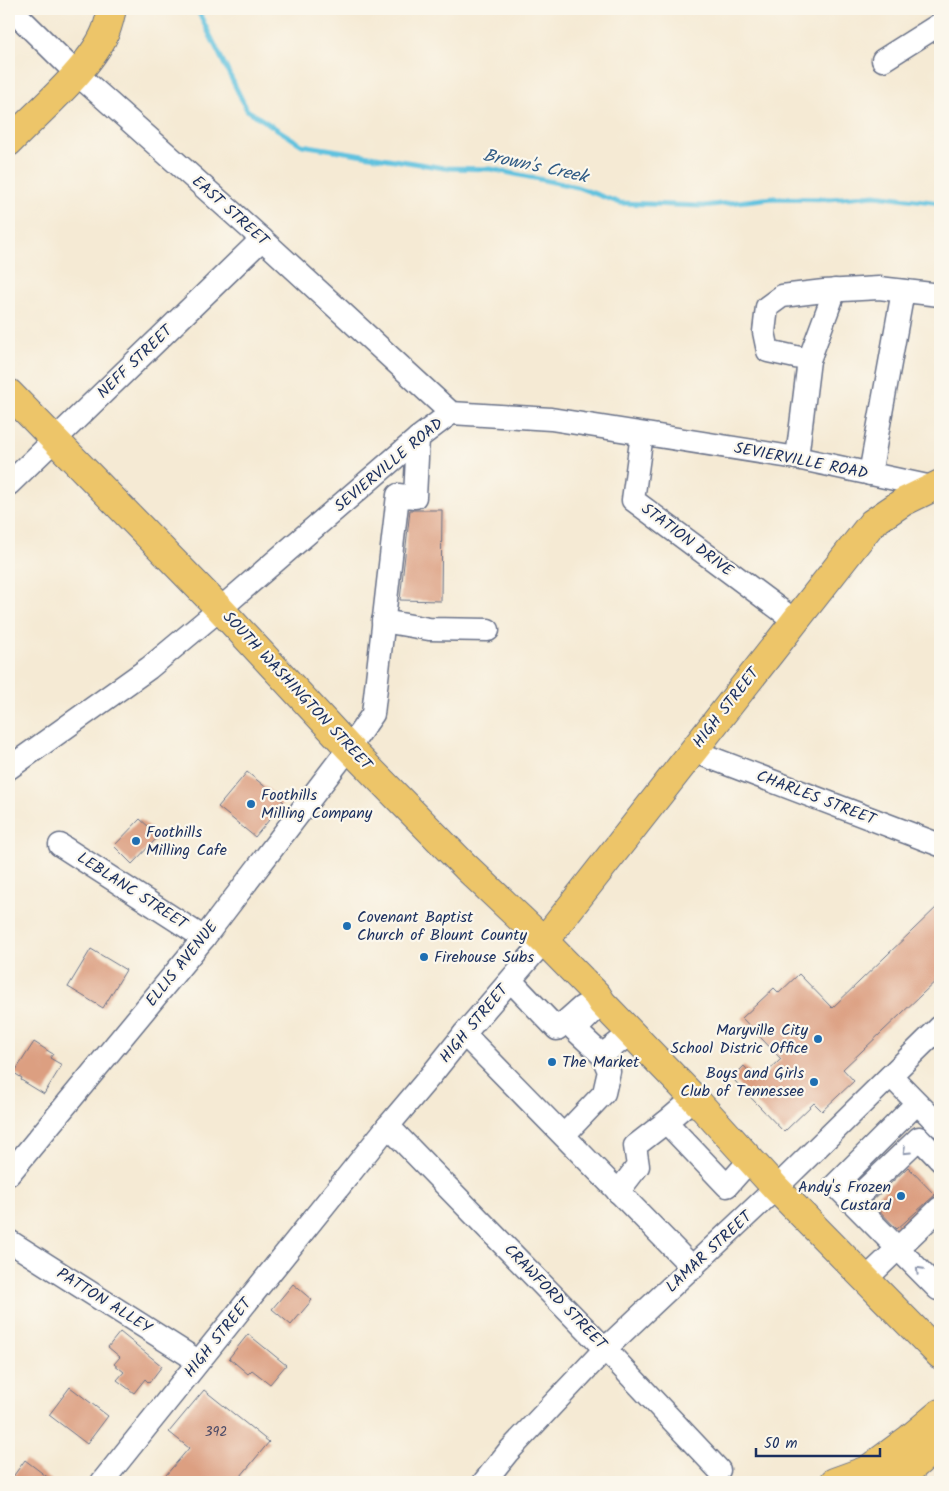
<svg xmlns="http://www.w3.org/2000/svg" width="949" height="1491" viewBox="0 0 949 1491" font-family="Kalam,sans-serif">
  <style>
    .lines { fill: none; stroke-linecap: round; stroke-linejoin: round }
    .stream { stroke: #61c2df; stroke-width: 5 }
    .building { fill: #dc9f81 }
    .minor-casing { stroke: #677087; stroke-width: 25 }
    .major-casing { stroke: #677087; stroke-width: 30 }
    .highway-casing { stroke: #677087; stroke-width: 30 }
    .minor { stroke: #fff; stroke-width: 22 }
    .major { stroke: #edc569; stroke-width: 28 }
    .highway { stroke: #edc569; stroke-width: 28 }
    .oneway { stroke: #8d97ae }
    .poi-dot { fill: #1f6fb2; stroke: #fbf7ec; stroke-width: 2 }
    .labels { text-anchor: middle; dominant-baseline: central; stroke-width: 4.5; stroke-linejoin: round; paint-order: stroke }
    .number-label { font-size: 14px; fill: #4b4b67 }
    .street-label { font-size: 16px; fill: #1b2f5e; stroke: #fbf7ec }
    .poi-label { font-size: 16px; fill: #1b2f5e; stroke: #fbf7ec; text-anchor: start }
    .water-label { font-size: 18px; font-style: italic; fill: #305b85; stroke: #fbf7ec }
  </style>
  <rect width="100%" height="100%" fill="#fbf7ec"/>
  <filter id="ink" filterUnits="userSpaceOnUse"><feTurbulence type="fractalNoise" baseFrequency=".02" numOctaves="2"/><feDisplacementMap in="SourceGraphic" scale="10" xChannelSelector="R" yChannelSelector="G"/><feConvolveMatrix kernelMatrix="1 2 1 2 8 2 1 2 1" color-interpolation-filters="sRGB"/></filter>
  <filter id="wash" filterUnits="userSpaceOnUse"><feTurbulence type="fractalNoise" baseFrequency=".0096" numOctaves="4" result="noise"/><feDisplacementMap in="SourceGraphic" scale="20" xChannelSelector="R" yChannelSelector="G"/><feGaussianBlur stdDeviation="1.12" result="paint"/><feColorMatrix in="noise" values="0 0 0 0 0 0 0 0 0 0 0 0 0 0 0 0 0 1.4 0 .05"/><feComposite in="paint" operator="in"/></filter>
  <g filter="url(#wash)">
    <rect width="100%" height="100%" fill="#f5ead4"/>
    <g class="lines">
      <polyline class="stream" points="197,9 247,110 302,145 444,168 491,169 577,187 620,203 703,206 772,198 830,199 875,195 940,203"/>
    </g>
    <g id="blocks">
      <g class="building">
        <polygon points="410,510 442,510 441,601 400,600"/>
        <polygon points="247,772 284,802 255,837 218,807"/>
        <polygon points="140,819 159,836 132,864 114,846"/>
        <polygon points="940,904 940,977 843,1069 854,1081 822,1111 814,1103 784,1132 732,1078 744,1066 758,1081 781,1059 742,1018 774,988 779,993 799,974 832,1008"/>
        <polygon points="91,949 126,970 103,1008 68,987"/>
        <polygon points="34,1042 53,1054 50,1058 62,1065 44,1094 21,1080 22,1078 14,1073"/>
        <polygon points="908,1167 935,1195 897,1229 871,1202"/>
        <polygon points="293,1284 312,1300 291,1325 272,1309"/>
        <polygon points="120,1332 162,1366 149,1383 145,1379 134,1393 117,1380 124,1372 114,1364 120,1357 108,1347"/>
        <polygon points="248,1334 286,1365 270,1384 252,1370 248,1374 229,1358"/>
        <polygon points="70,1387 108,1416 87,1444 49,1415"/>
        <polygon points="204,1390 269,1442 236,1482 160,1482 189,1448 169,1432"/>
        <polygon points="25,1460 54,1482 9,1482"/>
      </g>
    </g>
  </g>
  <g filter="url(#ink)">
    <use href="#blocks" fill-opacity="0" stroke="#677087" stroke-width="1"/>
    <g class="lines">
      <defs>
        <g id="minor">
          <polyline points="11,9 77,74 262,239 451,413"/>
          <polyline points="883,60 940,24"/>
          <polyline points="809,360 768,351 764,332 767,307 782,296 824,291 879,288 940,295"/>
          <polyline points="642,434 633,500 794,620"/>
          <polyline points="797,458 809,360 835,290"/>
          <polyline points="870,474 903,291"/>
          <polyline points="9,484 262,239"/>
          <polyline points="383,621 429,629 488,630"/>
          <polyline points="693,751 940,845"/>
          <polyline points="9,768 149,668 220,609 418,438 451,413 551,419 797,458 932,487"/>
          <polyline points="60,845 204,938"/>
          <polyline points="511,981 557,1029 582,1007"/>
          <polyline points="464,1034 693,1268"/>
          <polyline points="602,1055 632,1032"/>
          <polyline points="891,1076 940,1126"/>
          <polyline points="694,1098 666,1122 727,1186 750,1160"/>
          <polyline points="917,1103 835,1185 938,1289 940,1287"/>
          <polyline points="388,1126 605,1349 719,1470"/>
          <polyline points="564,1135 604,1093 609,1071 602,1055 575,1030 602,1003"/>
          <polyline points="9,1174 204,938 349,748 373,714 398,495 415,497 418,438"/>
          <polyline points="618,1192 638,1166 635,1146 666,1122"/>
          <polyline points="852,1202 919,1138 940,1160"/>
          <polyline points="9,1241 198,1361"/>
          <polyline points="866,1279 940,1208"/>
          <polyline points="102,1482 388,1126 432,1074 464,1034 544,941"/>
          <polyline points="484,1482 508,1452 605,1349 776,1188 940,1027"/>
        </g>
        <g id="major">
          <path d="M9,142C37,113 88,70 104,35C108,27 110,17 112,9"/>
          <polyline points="9,393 220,609 349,748 466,867 544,941 597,995 602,1003 694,1098 776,1188 940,1355"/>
          <polyline points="544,941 872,523 903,502 940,484"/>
        </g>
        <g id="highway">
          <polyline points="834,1482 867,1470 909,1439 940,1413"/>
          <polyline points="888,1482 907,1472 940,1443"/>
        </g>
      </defs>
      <use href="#minor" class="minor-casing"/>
      <use href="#major" class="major-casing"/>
      <use href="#highway" class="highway-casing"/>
      <use href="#minor" class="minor"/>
      <use href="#major" class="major"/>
      <use href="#highway" class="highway"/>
    </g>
    <defs><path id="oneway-chevron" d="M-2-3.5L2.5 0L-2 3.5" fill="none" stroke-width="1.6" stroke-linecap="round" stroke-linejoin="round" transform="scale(1.25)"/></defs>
    <g class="oneway">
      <use href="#oneway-chevron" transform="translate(906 1151) rotate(137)"/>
      <use href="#oneway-chevron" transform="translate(919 1270) rotate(-134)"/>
    </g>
  </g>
  <g class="poi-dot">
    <circle cx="251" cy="804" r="5"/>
    <circle cx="136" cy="841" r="5"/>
    <circle cx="347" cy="926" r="5"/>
    <circle cx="424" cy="957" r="5"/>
    <circle cx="818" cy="1039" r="5"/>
    <circle cx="552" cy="1062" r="5"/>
    <circle cx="814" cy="1082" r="5"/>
    <circle cx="901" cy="1196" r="5"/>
  </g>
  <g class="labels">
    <g class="number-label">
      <text x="216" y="1432">392</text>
    </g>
    <g class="street-label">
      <text transform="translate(230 211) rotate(42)">EAST STREET</text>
      <text transform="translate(135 362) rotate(-44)">NEFF STREET</text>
      <text transform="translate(801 461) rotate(11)">SEVIERVILLE ROAD</text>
      <text transform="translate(389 465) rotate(-40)">SEVIERVILLE ROAD</text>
      <text transform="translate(687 540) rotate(37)">STATION DRIVE</text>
      <text transform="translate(297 691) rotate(47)">SOUTH WASHINGTON STREET</text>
      <text transform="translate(726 708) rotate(-52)">HIGH STREET</text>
      <text transform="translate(816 798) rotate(21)">CHARLES STREET</text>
      <text transform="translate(132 891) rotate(33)">LEBLANC STREET</text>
      <text transform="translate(182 964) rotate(-51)">ELLIS AVENUE</text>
      <text transform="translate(474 1024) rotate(-50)">HIGH STREET</text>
      <text transform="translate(709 1252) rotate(-43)">LAMAR STREET</text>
      <text transform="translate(555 1297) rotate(46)">CRAWFORD STREET</text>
      <text transform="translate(104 1301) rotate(32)">PATTON ALLEY</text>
      <text transform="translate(218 1338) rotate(-51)">HIGH STREET</text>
    </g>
    <g class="poi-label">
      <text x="261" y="795">Foothills<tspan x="261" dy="18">Milling Company</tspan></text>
      <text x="146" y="832">Foothills<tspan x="146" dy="18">Milling Cafe</tspan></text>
      <text x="357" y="917">Covenant Baptist<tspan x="357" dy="18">Church of Blount County</tspan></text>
      <text x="434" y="957">Firehouse Subs</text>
      <text x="808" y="1030" text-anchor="end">Maryville City<tspan x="808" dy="18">School Distric Office</tspan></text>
      <text x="562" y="1062">The Market</text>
      <text x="804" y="1073" text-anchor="end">Boys and Girls<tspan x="804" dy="18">Club of Tennessee</tspan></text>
      <text x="891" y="1187" text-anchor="end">Andy's Frozen<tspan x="891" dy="18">Custard</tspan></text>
    </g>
    <g class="water-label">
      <text transform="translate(535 167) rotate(12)">Brown's Creek</text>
    </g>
  </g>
  <rect width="949" height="1491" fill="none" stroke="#fbf7ec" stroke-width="30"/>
  <path d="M756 1448v8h124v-8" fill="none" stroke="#1b2f5e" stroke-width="2.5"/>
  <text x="764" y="1448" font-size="15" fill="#1b2f5e" stroke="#fbf7ec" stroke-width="4" paint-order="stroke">50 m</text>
</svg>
